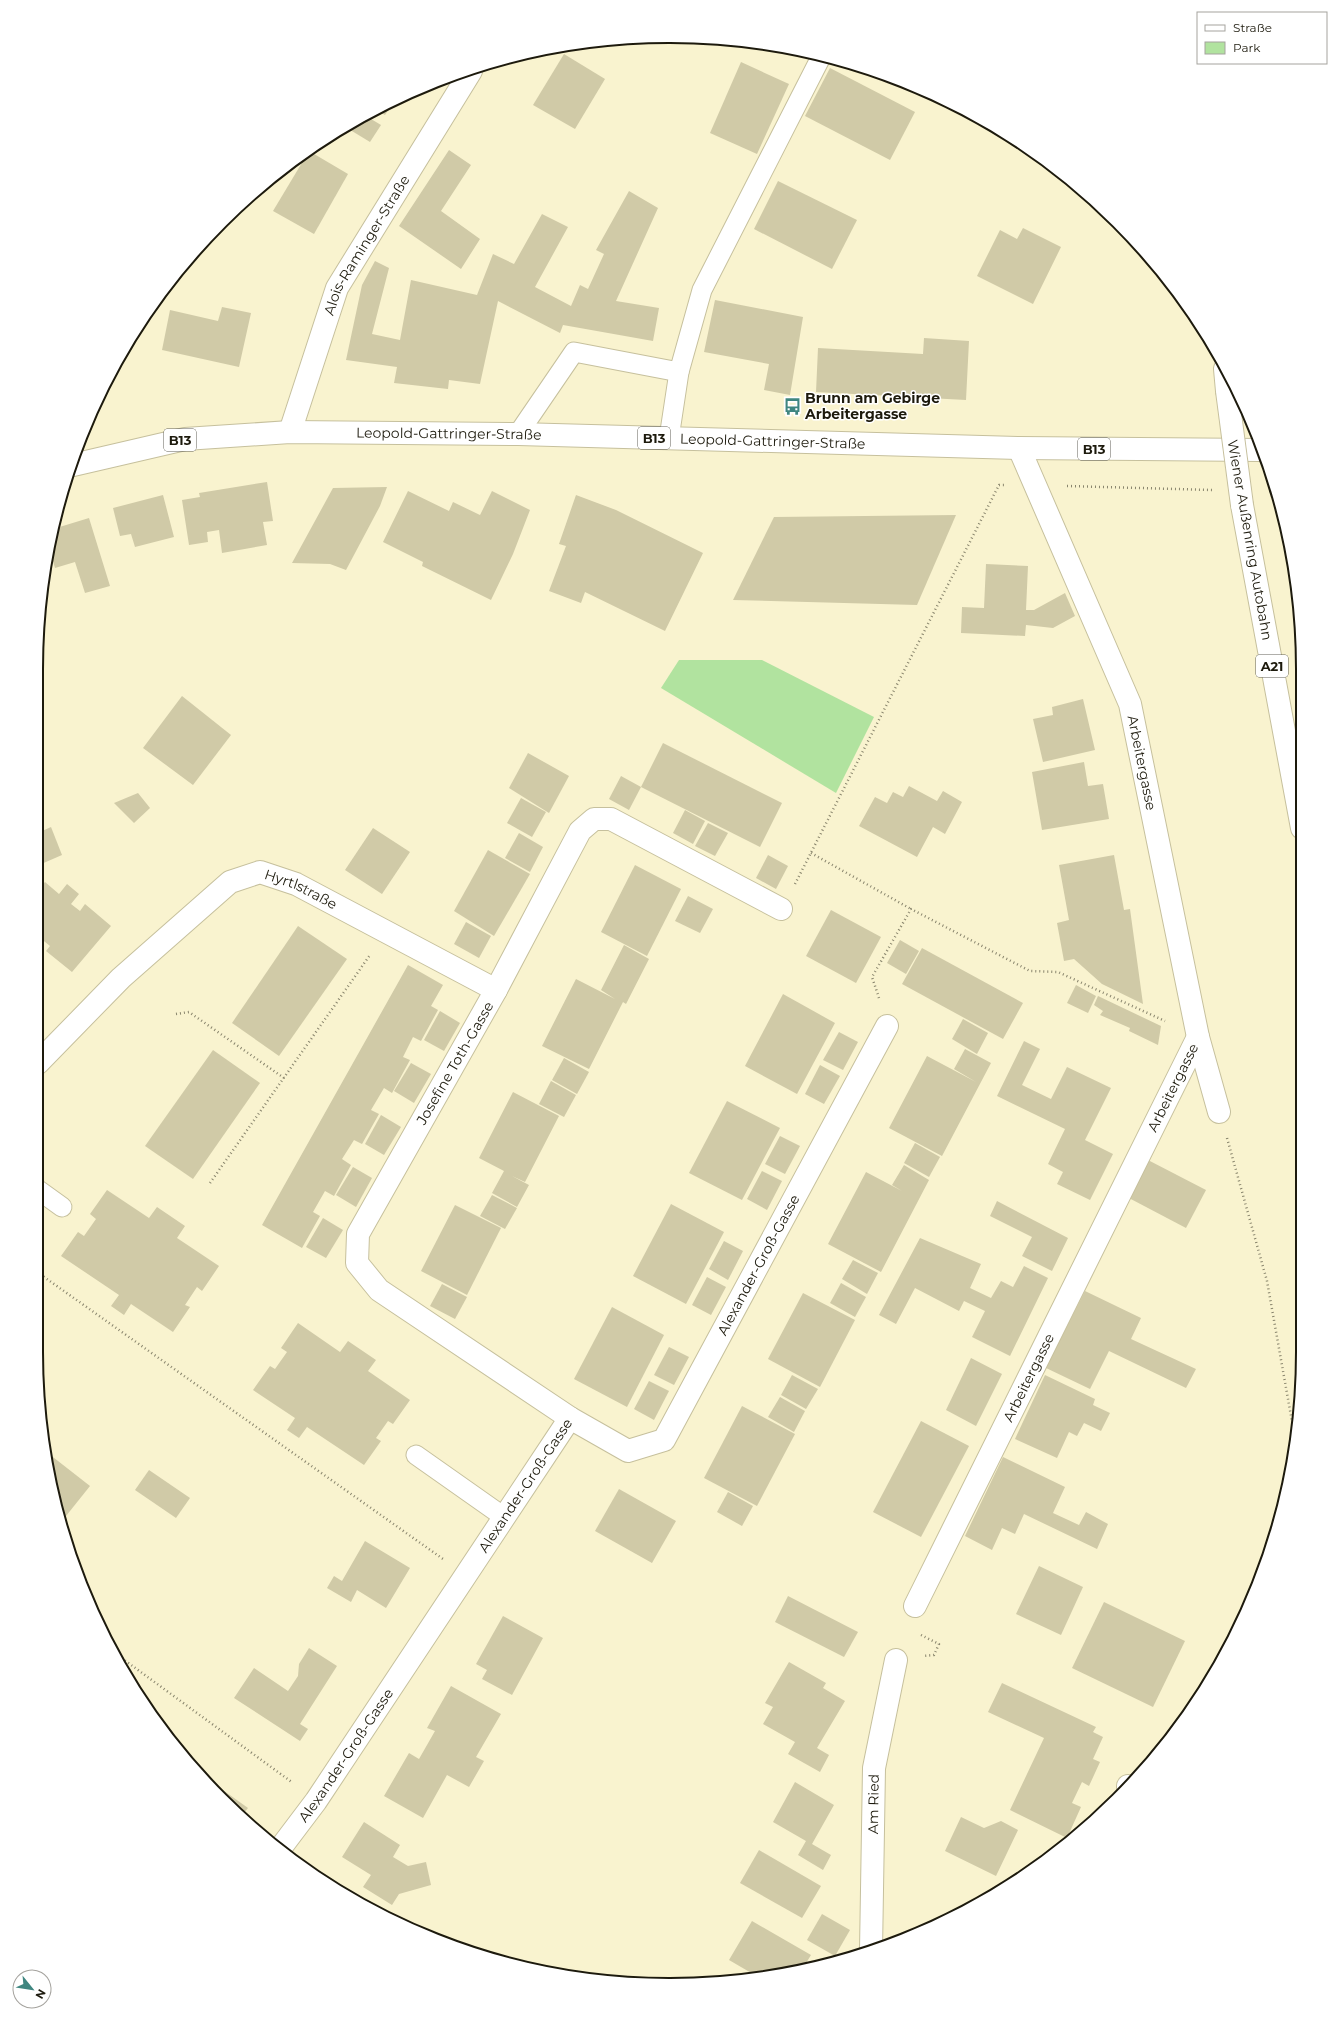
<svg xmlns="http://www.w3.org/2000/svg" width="1339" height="2021" viewBox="0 0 1339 2021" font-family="Montserrat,sans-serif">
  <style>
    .green { fill: #b1e39f }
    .building { fill: #d0caa7 }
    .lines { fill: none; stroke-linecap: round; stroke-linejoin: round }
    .service-casing { stroke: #c6c09d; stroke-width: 21 }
    .minor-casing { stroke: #c6c09d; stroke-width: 24 }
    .primary-casing { stroke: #c6c09d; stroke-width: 24 }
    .motorway-casing { stroke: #c6c09d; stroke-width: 24 }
    .path { stroke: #89856d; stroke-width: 2.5; stroke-dasharray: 1 3; stroke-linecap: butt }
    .service { stroke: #fff; stroke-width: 19 }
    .minor { stroke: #fff; stroke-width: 22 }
    .primary { stroke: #fff; stroke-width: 22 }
    .motorway { stroke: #fff; stroke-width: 22 }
    .motorway-bridge-casing { stroke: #c6c09d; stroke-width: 24; stroke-linecap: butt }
    .motorway-bridge { stroke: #fff; stroke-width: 22 }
    .labels { text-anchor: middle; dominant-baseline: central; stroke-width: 3; stroke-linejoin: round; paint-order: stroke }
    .shield { fill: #fff; stroke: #615f56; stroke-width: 1 }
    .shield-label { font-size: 13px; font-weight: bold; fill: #1d1a0d }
    .street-label { font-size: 14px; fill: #1d1a0d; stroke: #fff }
    .poi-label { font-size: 14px; font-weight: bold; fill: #1d1a0d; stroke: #fff; text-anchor: start }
    .rim { fill: none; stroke: #1d1a0d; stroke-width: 2 }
  </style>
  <rect width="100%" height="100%" fill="#f9f3cf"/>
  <polygon class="green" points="679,660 762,660 874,717 836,793 661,688"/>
  <g class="building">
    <polygon points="564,54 605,79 575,129 533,105"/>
    <polygon points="741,62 789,84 757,154 710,133"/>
    <polygon points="830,68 915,112 890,160 805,116"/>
    <polygon points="395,99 385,115 376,110 390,101"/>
    <polygon points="366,116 381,125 370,142 347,128"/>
    <polygon points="449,150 471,165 441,211 480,239 461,269 399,226"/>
    <polygon points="309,151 348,174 314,234 273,211"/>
    <polygon points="778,181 857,220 832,269 754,229"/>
    <polygon points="629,191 658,208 616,301 659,308 653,341 563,325 560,333 498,301 480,384 449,380 448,389 394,383 397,367 346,360 362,285 375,261 389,268 372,334 400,340 411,280 477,295 493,254 514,264 542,214 568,227 535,287 571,306 580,285 588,289 604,254 596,250"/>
    <polygon points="1023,228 1061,247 1033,304 977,276 1000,230 1017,239"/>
    <polygon points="715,300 803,317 790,395 764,390 769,364 704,352"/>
    <polygon points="222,307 251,313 239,367 162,350 170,310 218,321"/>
    <polygon points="924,338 969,341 966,400 816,392 818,348 923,354"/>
    <polygon points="267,482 273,521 263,522 267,545 222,553 219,530 207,532 208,542 189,545 182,500 200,497 199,493"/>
    <polygon points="387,487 380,506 346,570 330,564 292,563 333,488"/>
    <polygon points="408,491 449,511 453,502 480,515 492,491 530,510 513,554 491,600 422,566 423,562 383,542"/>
    <polygon points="163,495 174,537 135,547 131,534 120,536 113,508"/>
    <polygon points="576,495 616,510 703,553 665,631 585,592 581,603 549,591 566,546 559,544"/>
    <polygon points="956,515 917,605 733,600 774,517"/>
    <polygon points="89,518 110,586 85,593 75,562 55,568 49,548 53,529"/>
    <polygon points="986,564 1028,566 1026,610 1034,610 1065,593 1075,616 1053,628 1026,625 1025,636 961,633 962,607 984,608"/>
    <polygon points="182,696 231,735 193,785 143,748"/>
    <polygon points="1083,699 1095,750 1043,762 1033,719 1053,715 1052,707"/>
    <polygon points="663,743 782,803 760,847 641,787"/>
    <polygon points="528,753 569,776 549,813 509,788"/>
    <polygon points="1084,762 1088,786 1103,784 1109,819 1042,830 1032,772"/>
    <polygon points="621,776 641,787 629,810 609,799"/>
    <polygon points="909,786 937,801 943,791 962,802 945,834 933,827 917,857 859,826 875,797 887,803 893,792 903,797"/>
    <polygon points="138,793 150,808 134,823 114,803"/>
    <polygon points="521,798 546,812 532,837 507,823"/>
    <polygon points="685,810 705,821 693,844 673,833"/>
    <polygon points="708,823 728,833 715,856 695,846"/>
    <polygon points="51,827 62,855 39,865 40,832"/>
    <polygon points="373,828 410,852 382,894 345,870"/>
    <polygon points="519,833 543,847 530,872 505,858"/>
    <polygon points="488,850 530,874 494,936 454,911"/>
    <polygon points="768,855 788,866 776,889 756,878"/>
    <polygon points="1114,855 1124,910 1130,909 1143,1004 1102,984 1074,959 1064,961 1057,923 1069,920 1059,865"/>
    <polygon points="635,865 681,889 647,956 601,932"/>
    <polygon points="45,882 59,894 67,884 79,894 71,904 80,911 85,904 111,926 72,972 46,951 50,946 39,937 39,889"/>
    <polygon points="688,896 713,909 700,933 675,921"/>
    <polygon points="831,910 881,937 856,983 806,956"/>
    <polygon points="466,922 491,936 479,958 454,944"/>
    <polygon points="298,926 347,959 279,1056 232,1023"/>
    <polygon points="900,940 919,951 906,974 887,963"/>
    <polygon points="624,945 649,959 626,1004 623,1002 589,1069 542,1046 576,979 615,999 601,990"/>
    <polygon points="922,948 1023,1003 1003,1039 902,984"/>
    <polygon points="408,965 443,985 431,1006 438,1010 421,1041 413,1037 403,1057 410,1060 392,1093 384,1088 371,1110 379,1114 362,1144 354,1140 342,1159 351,1165 334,1196 325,1191 313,1212 320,1216 302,1248 262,1225"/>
    <polygon points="1076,985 1096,996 1088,1013 1067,1003"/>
    <polygon points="783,994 835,1023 797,1094 745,1066"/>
    <polygon points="1098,996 1161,1026 1158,1045 1129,1031 1130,1028 1100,1015 1103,1011 1094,1005"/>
    <polygon points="440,1011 460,1023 444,1051 424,1040"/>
    <polygon points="963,1019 988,1033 977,1054 952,1039"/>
    <polygon points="839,1032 858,1042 843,1070 823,1060"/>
    <polygon points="1024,1041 1040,1049 1022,1085 1051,1099 1067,1067 1111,1088 1085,1140 1113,1154 1090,1200 1057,1184 1063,1172 1048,1164 1065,1129 997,1096"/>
    <polygon points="965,1049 991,1063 942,1156 889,1128 927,1056 976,1082 954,1069"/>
    <polygon points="213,1050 260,1083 193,1179 145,1146"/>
    <polygon points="564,1058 589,1072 577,1094 552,1080"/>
    <polygon points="411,1063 431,1074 414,1103 394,1091"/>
    <polygon points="820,1065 840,1076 824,1104 805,1094"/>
    <polygon points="551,1081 576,1095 564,1117 539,1104"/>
    <polygon points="513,1092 559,1116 525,1182 512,1176 529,1185 517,1207 492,1193 504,1171 479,1158"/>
    <polygon points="727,1101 780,1128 742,1200 689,1173"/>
    <polygon points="381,1115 401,1127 384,1155 365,1144"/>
    <polygon points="780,1136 800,1146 785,1174 765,1164"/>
    <polygon points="915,1143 940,1157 929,1177 904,1163"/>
    <polygon points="1146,1159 1206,1190 1186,1228 1127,1197"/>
    <polygon points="904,1165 929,1180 881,1272 828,1244 866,1172 902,1191 892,1185"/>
    <polygon points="353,1167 372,1178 356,1207 336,1195"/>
    <polygon points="762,1171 782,1181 767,1210 747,1199"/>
    <polygon points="107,1190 149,1218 157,1207 185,1226 177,1238 219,1266 202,1291 197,1287 185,1305 190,1307 173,1332 131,1304 124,1315 111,1306 119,1295 61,1256 78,1232 84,1236 96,1219 90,1214"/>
    <polygon points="492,1195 517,1208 505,1229 480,1216"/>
    <polygon points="997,1201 1068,1238 1052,1271 1022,1256 1032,1237 990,1216"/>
    <polygon points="671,1204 724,1232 686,1304 633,1276"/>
    <polygon points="455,1205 501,1228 467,1295 421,1271"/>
    <polygon points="323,1218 343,1230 326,1258 306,1247"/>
    <polygon points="920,1238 981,1264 970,1288 991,1298 1001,1281 1013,1287 1024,1266 1048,1278 1010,1356 972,1337 985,1311 964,1301 959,1311 915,1288 896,1324 879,1315"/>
    <polygon points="724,1241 743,1251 728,1280 709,1269"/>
    <polygon points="853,1260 878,1273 867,1294 842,1279"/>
    <polygon points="707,1277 726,1287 711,1315 692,1305"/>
    <polygon points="841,1283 866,1297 855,1317 830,1303"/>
    <polygon points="442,1284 467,1297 455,1319 430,1306"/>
    <polygon points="1085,1291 1141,1318 1131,1339 1196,1369 1186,1388 1109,1351 1090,1389 1046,1368"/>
    <polygon points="803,1293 855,1320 820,1387 768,1359"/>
    <polygon points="612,1307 664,1335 627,1407 574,1379"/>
    <polygon points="298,1323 340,1352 348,1341 376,1360 368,1371 410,1400 393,1424 388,1421 376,1438 381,1441 364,1465 307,1427 299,1438 287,1430 295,1418 253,1390 270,1366 275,1369 287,1352 281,1348"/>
    <polygon points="669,1347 689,1357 674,1385 654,1375"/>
    <polygon points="971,1358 1002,1374 976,1426 946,1410"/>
    <polygon points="792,1375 818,1389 806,1409 781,1395"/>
    <polygon points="1045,1375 1095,1399 1093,1405 1110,1413 1101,1431 1084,1423 1077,1436 1069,1432 1057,1458 1015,1439"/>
    <polygon points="649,1381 669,1391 654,1420 634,1409"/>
    <polygon points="780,1397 805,1411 794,1432 768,1417"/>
    <polygon points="742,1406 795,1434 757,1506 704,1478"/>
    <polygon points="921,1421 969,1446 921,1537 873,1512"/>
    <polygon points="49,1454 90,1486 62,1521 47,1458"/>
    <polygon points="1003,1457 1065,1487 1053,1513 1079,1525 1086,1512 1108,1524 1097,1549 1024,1514 1015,1534 1002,1528 992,1550 965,1536"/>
    <polygon points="149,1470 190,1498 176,1518 135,1490"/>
    <polygon points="619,1489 676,1521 652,1563 595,1531"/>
    <polygon points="728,1492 753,1506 742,1526 717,1512"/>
    <polygon points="365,1541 410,1568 386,1608 357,1590 351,1602 327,1588 334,1576 342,1581"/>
    <polygon points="1039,1566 1083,1587 1061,1635 1016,1614"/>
    <polygon points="788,1596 858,1632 844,1657 775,1622"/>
    <polygon points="1104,1602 1185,1641 1153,1707 1072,1668"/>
    <polygon points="503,1616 543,1638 512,1695 482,1679 487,1670 476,1664"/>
    <polygon points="309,1648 337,1666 300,1724 308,1729 300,1741 234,1698 254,1668 288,1691 298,1676 299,1664"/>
    <polygon points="789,1662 826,1683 823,1688 845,1701 817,1748 829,1755 820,1772 788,1754 795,1742 763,1724 773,1707 765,1703"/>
    <polygon points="1002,1683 1096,1727 1093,1732 1103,1737 1093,1759 1100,1762 1089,1786 1082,1782 1072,1803 1081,1807 1067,1838 1010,1810 1044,1738 988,1712"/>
    <polygon points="451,1686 501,1714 476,1757 484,1761 469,1787 447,1775 423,1818 384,1796 409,1753 419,1759 435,1731 427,1728"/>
    <polygon points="795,1782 834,1805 812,1844 831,1855 823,1870 798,1855 806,1841 773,1822"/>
    <polygon points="213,1783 248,1808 242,1815 211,1786"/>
    <polygon points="961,1817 984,1828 1001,1821 1018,1830 996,1876 945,1851"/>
    <polygon points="364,1822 400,1845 393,1857 408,1866 426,1862 431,1885 399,1894 392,1905 363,1887 371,1875 342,1857"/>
    <polygon points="759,1850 821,1886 802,1918 740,1883"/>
    <polygon points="822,1914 850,1930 835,1956 807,1940"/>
    <polygon points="752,1921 811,1955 803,1968 752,1977 753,1974 729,1960"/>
  </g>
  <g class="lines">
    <defs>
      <g id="service">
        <polyline points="518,434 574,352 679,372"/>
        <polyline points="669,438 679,372 702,290 821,57"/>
        <polyline points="37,1189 62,1207"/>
        <polyline points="416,1455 504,1517"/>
      </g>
      <g id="minor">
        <path id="s1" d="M290,432L337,288L471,71"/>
        <path id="s2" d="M1019,448L1130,704L1198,1037L1219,1112"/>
        <path id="s3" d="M781,909L611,819H594L580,831L496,990L358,1234L357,1263L379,1290L570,1418L628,1451L664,1440L887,1026"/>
        <path id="s4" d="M38,1063L121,978L230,882L260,872L296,884L496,990"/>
        <path id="s5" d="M915,1606L1198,1037"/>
        <polyline points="1128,1786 1128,1787"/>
        <path id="s6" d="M279,1850L316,1801L570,1418"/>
        <path id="s7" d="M871,1951L874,1768L896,1660"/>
      </g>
      <g id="primary">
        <path id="s8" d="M73,465L185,439L290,432L518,434L1019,448L1260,450"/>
      </g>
      <g id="motorway">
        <polyline points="1225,369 1227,391"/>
        <polyline points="1242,505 1302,828"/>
      </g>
    </defs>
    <use href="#service" class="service-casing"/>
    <use href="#minor" class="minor-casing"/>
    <use href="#primary" class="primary-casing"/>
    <use href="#motorway" class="motorway-casing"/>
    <g class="path">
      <polyline points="1067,486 1212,490"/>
      <polyline points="1269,491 1276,491"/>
      <polyline points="811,853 911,909"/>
      <polyline points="795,884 999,485 1004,485"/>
      <polyline points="879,998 872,977 911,909 1030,971 1058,972 1165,1021"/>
      <polyline points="176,1014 189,1012 284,1078"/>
      <polyline points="1227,1138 1267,1281 1296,1444"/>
      <polyline points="210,1183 370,955"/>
      <polyline points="37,1272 443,1559"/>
      <polyline points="921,1635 939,1644 934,1655 923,1656"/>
      <polyline points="112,1651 293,1783"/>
    </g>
    <use href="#service" class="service"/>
    <use href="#minor" class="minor"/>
    <use href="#primary" class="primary"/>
    <use href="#motorway" class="motorway"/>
    <defs>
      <polyline id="motorway-bridge" points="1227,391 1242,505"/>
    </defs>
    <use href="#motorway-bridge" class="motorway-bridge-casing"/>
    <use href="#motorway-bridge" class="motorway-bridge"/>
  </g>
  <defs>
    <symbol id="bus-bare" viewBox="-9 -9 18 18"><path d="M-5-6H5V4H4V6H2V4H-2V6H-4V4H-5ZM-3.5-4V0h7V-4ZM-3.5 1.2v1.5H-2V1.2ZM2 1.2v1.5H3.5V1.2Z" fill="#3f8680" stroke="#fff" stroke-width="2.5" paint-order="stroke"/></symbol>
  </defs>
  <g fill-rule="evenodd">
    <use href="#bus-bare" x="780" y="394" width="25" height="25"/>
  </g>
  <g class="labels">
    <g class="shield">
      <rect x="638" y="427" width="32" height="22" rx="3"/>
      <rect x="164" y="429" width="32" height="22" rx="3"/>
      <rect x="1078" y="438" width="32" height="22" rx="3"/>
      <rect x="1256" y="655" width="32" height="22" rx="3"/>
    </g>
    <g class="shield-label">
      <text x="654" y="438">B13</text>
      <text x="180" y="440">B13</text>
      <text x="1094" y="449">B13</text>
      <text x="1272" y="666">A21</text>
    </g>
    <g class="street-label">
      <text stroke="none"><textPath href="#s1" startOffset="203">Alois-Raminger-Straße</textPath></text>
      <text stroke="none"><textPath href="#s8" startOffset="379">Leopold-Gattringer-Straße</textPath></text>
      <text stroke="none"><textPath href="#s8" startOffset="703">Leopold-Gattringer-Straße</textPath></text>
      <text transform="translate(1250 540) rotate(80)">Wiener Außenring Autobahn</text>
      <text stroke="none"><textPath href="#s2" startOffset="339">Arbeitergasse</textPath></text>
      <text stroke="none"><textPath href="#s4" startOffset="340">Hyrtlstraße</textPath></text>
      <text transform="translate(455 1063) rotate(-60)">Josefine Toth-Gasse</text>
      <text stroke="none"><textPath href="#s5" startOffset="579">Arbeitergasse</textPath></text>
      <text stroke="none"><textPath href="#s3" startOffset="1285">Alexander-Groß-Gasse</textPath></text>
      <text stroke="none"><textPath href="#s5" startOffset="255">Arbeitergasse</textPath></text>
      <text stroke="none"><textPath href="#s6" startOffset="440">Alexander-Groß-Gasse</textPath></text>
      <text stroke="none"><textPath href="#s6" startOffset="116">Alexander-Groß-Gasse</textPath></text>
      <text stroke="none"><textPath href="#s7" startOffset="147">Am Ried</textPath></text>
    </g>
    <g class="poi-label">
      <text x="805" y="398">Brunn am Gebirge<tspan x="805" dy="16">Arbeitergasse</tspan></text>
    </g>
  </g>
  <path d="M0 0H1339V2021H0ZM669 43H670A626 626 0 0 1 1296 669V1352A626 626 0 0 1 670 1978H669A626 626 0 0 1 43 1352V669A626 626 0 0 1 669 43Z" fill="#fff" fill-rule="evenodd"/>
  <path class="rim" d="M669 43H670A626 626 0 0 1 1296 669V1352A626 626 0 0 1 670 1978H669A626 626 0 0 1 43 1352V669A626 626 0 0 1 669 43Z"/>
  <rect x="1197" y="12" width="130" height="52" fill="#ffffff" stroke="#a5a39e"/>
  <rect x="1205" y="25" width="20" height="6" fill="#ffffff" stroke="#a5a39e"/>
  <text x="1233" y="32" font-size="12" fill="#1d1a0d">Straße</text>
  <rect x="1205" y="42" width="20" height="12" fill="#b1e39f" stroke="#a5a39e"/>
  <text x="1233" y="52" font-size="12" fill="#1d1a0d">Park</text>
  <g transform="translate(32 1989) rotate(120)"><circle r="19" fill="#ffffff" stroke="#a5a39e"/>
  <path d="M0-3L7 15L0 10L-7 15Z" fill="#3f8680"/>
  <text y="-6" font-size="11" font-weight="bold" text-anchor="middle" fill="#1d1a0d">N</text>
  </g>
</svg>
